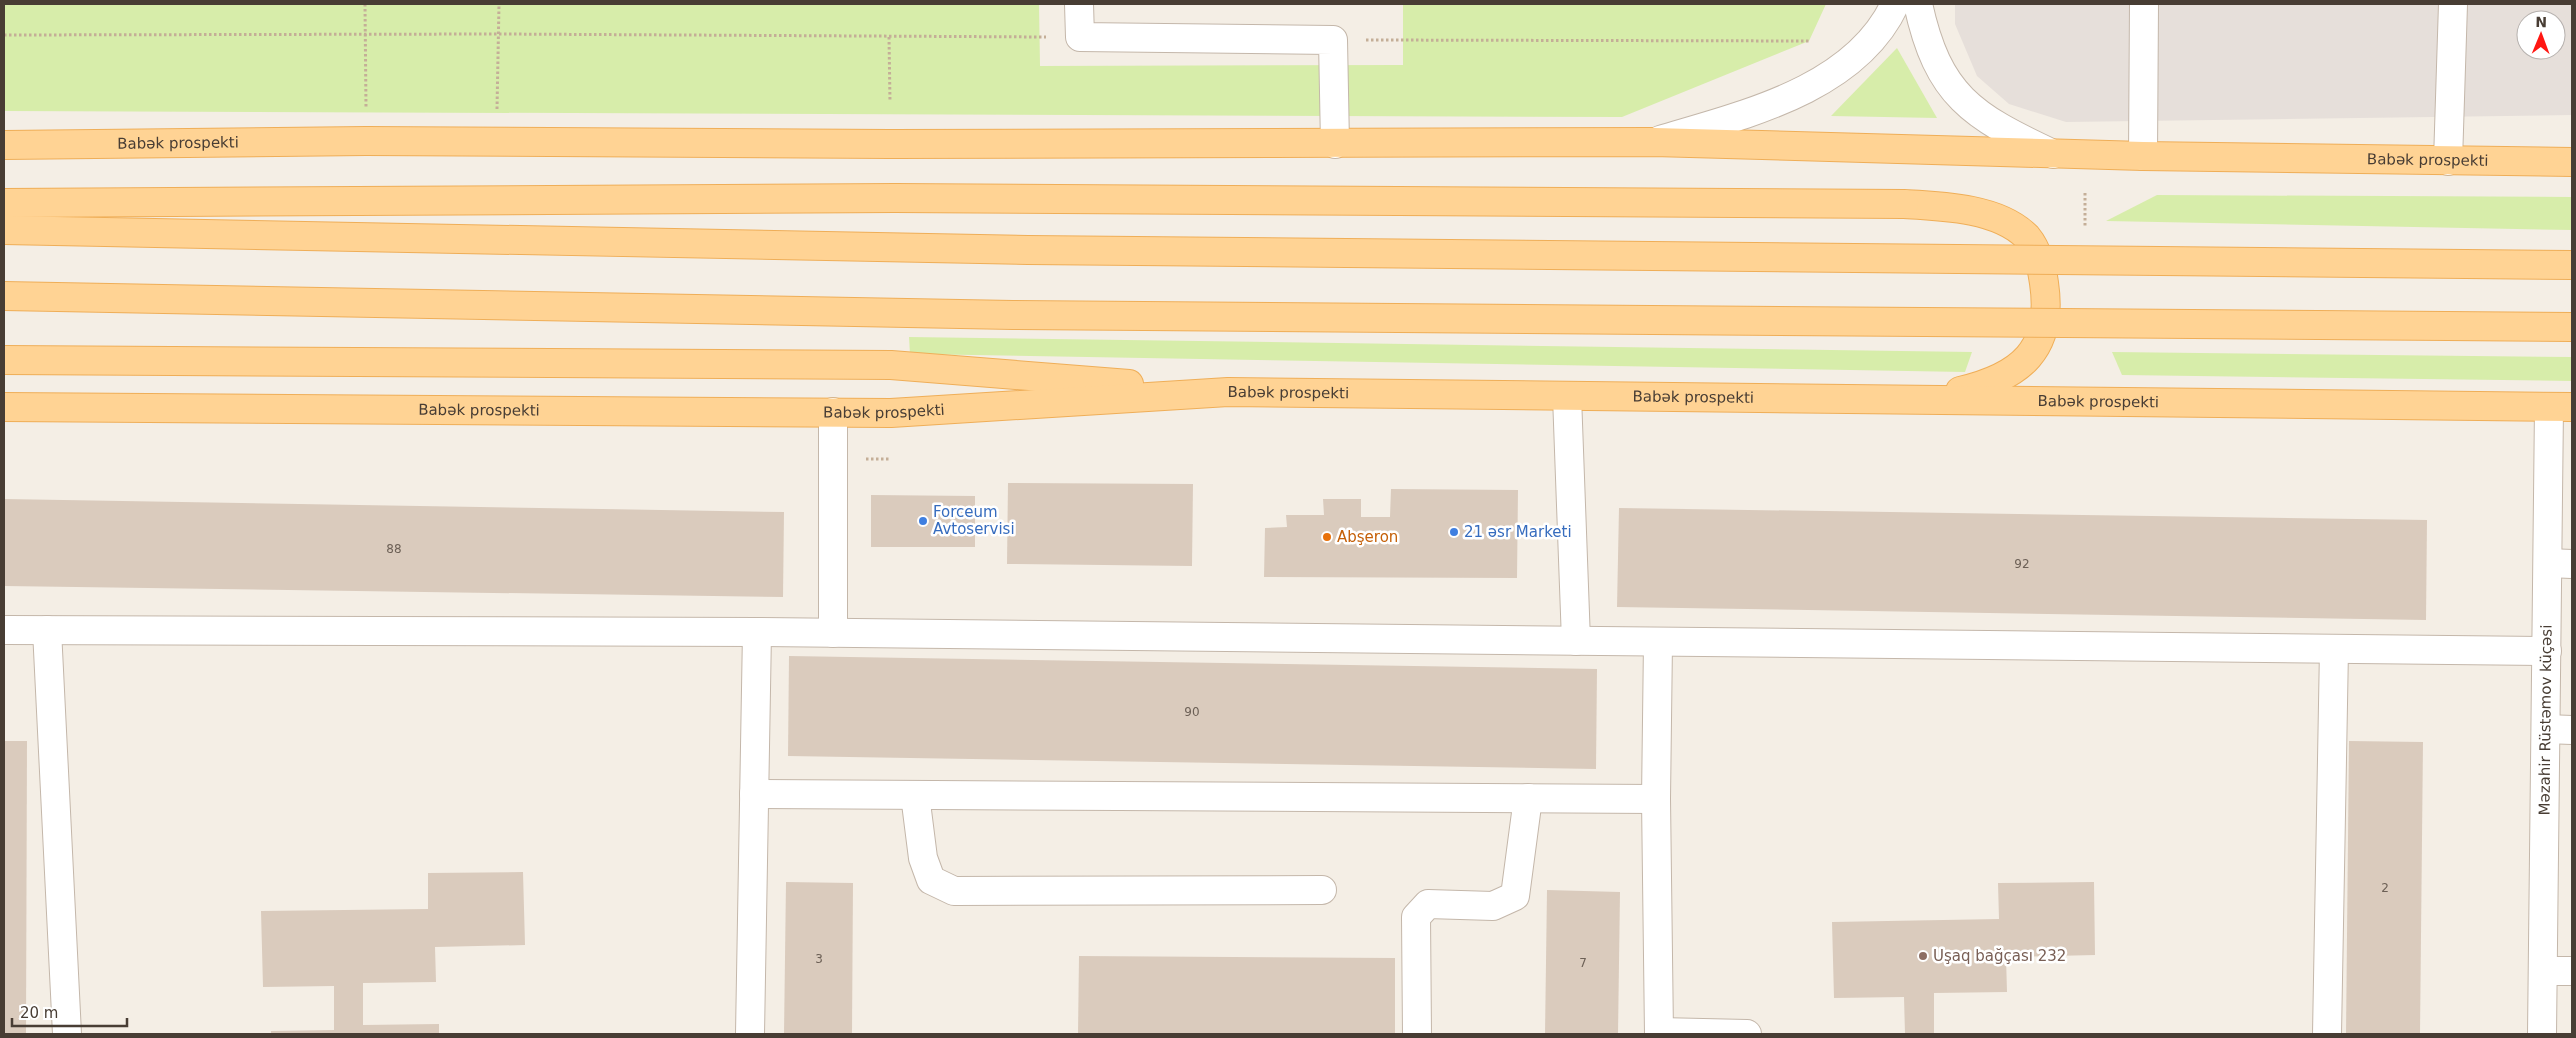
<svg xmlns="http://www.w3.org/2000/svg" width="2576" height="1038" viewBox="0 0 2576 1038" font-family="'DejaVu Sans',sans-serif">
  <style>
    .industrial { fill: #e6dfda; fill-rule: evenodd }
    .green { fill: #d7edaa }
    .building { fill: #dacbbd }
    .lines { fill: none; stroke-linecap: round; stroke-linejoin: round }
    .minor-casing { stroke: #c4b7aa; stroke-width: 30 }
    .major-casing { stroke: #efae58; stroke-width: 30 }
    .path { stroke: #c4ae97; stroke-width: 3; stroke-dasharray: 2.5 2.5; stroke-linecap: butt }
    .minor { stroke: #fff; stroke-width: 28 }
    .major { stroke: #ffd394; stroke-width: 28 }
    .major-bridge-casing { stroke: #efae58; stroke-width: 30; stroke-linecap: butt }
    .major-bridge { stroke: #ffd394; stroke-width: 28 }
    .shop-dot { fill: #3f7fe0; stroke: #fff; stroke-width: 2 }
    .food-dot { fill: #e8710a; stroke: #fff; stroke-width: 2 }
    .education-dot { fill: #8d6e63; stroke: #fff; stroke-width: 2 }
    .labels { text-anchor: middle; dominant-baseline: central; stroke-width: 5; stroke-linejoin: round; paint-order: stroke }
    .number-label { font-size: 12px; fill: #6c6056 }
    .street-label { font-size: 15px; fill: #483d34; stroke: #fff }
    .shop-label { font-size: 15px; fill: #366cbe; stroke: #fff; text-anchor: start }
    .food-label { font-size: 15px; fill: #c56008; stroke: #fff; text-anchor: start }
    .education-label { font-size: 15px; fill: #785e54; stroke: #fff; text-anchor: start }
  </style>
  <rect width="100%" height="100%" fill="#f4eee5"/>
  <path class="industrial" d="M1955,4H2572V115L2066,122L2009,104L1977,76L1955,24ZM2526,20H2556V50H2526Z"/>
  <g class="green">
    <polygon points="4,4 1039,4 1040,66 1403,65 1403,4 1826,4 1809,41 1622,117 4,111"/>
    <polygon points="1897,48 1937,118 1831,116"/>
    <polygon points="2157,195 2572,197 2572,230 2106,221"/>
    <polygon points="909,337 1972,352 1965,372 910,354"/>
    <polygon points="2112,352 2572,357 2572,381 2122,375"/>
  </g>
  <g class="building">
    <polygon points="1008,483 1193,484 1192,566 1007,564"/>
    <polygon points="1391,489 1518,490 1517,578 1264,577 1265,528 1287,527 1286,515 1324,515 1323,499 1361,499 1361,517 1390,517"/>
    <polygon points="871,495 975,496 975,547 871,547"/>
    <polygon points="4,499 784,512 783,597 4,586"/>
    <polygon points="1619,508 2427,520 2426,620 1617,607"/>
    <polygon points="789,656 1597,669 1596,769 788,756"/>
    <polygon points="4,741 27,741 26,1034 4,1034"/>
    <polygon points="2349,741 2423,742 2420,1034 2346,1034"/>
    <polygon points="523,872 525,945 435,947 436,982 363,983 363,1025 439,1024 439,1034 271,1034 271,1031 334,1030 334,986 263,987 261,911 428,909 428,873"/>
    <polygon points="786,882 853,883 852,1034 784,1034"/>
    <polygon points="2094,882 2095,955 2006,957 2007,992 1934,993 1934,1034 1905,1034 1904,997 1834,998 1832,922 1999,919 1998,883"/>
    <polygon points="1547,890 1620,892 1618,1034 1545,1034"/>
    <polygon points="1079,956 1395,958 1395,1034 1078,1034"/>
  </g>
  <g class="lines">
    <defs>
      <g id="minor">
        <polyline points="1079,4 1080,37 1333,40 1335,144"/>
        <path d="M1918,4C1938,96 1972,116 2053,154"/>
        <path d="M1660,140C1743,115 1855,90 1895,4"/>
        <polyline points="2143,156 2144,4"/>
        <polyline points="2448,161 2453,4"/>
        <polyline points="1567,396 1576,641"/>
        <polyline points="833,412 833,633"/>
        <polyline points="2548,563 2572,564"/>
        <polyline points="4,630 757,632 2547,651"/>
        <polyline points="47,630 67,1034"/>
        <polyline points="1658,642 1656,799 1659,1034"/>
        <polyline points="2546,729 2572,730"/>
        <polyline points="754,794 1656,799"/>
        <polyline points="915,795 923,858 931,880 954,891 1322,890"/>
        <polyline points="2543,971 2572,971"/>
        <polyline points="1659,1032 1747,1034"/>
        <polyline points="750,1034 757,632"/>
        <polyline points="1417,1034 1416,917 1428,904 1493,906 1515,896 1528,798"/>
        <polyline points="2327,1034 2334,649"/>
        <path id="s1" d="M2542,1034L2549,407"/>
      </g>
      <g id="major">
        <path id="s2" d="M4,145L366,141L890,144L1654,142L2143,156L2572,162"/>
        <path d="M1904,204C1942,206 1999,208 2027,237C2037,249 2042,268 2044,283C2054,350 2020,377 1960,391"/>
        <polyline points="4,360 891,365 1129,384"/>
        <path id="s3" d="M4,407L891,413L1228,392L2572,407"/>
      </g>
    </defs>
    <use href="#minor" class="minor-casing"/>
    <use href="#major" class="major-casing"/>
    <g class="path">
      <polyline points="365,4 366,108"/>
      <polyline points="4,35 499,34 1046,37"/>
      <polyline points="889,37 890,102"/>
      <polyline points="1366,40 1809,41"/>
      <polyline points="497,109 499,4"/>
      <polyline points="2085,193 2085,227"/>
      <polyline points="866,459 891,459"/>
    </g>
    <use href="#minor" class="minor"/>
    <use href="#major" class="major"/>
    <defs>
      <g id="major-bridge">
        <polyline points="4,203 895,198 1904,204"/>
        <polyline points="4,230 1028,250 2572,265"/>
        <polyline points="4,296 1013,315 2572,327"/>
      </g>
    </defs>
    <use href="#major-bridge" class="major-bridge-casing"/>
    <use href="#major-bridge" class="major-bridge"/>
  </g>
  <g class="shop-dot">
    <circle cx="923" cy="521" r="5"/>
    <circle cx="1454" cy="532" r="5"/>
  </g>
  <circle class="food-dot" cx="1327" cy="537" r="5"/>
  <circle class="education-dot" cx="1923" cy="956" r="5"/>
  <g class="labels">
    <g class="number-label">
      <text x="394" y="549">88</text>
      <text x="2022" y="564">92</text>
      <text x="1192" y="712">90</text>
      <text x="2385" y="888">2</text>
      <text x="819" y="959">3</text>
      <text x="1583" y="963">7</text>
    </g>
    <g class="street-label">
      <text stroke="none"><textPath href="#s2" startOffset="174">Babək prospekti</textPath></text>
      <text stroke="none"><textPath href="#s2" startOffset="2424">Babək prospekti</textPath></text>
      <text stroke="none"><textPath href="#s3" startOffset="1285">Babək prospekti</textPath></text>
      <text stroke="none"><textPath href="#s3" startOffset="1690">Babək prospekti</textPath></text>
      <text stroke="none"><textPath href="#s3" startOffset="2095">Babək prospekti</textPath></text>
      <text stroke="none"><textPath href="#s3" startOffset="475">Babək prospekti</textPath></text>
      <text stroke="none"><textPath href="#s3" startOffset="880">Babək prospekti</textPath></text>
      <text stroke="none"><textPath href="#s1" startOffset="314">Məzahir Rüstəmov küçəsi</textPath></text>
    </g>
    <g class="shop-label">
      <text x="933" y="512">Forceum<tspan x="933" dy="17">Avtoservisi</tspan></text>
      <text x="1464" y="532">21 əsr Marketi</text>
    </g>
    <g class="food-label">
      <text x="1337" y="537">Abşeron</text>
    </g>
    <g class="education-label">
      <text x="1933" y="956">Uşaq bağçası 232</text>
    </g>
  </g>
  <rect width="2576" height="1038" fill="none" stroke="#483d34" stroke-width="10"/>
  <g transform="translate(2541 35) rotate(1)"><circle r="24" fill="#ffffff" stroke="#b6b1ae"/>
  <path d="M0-4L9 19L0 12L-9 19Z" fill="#ff1712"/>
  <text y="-8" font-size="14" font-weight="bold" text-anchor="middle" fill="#483d34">N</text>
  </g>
  <path d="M12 1018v8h115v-8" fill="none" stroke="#483d34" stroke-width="2.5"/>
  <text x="20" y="1018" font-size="15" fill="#483d34" stroke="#ffffff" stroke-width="4" paint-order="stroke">20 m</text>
</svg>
